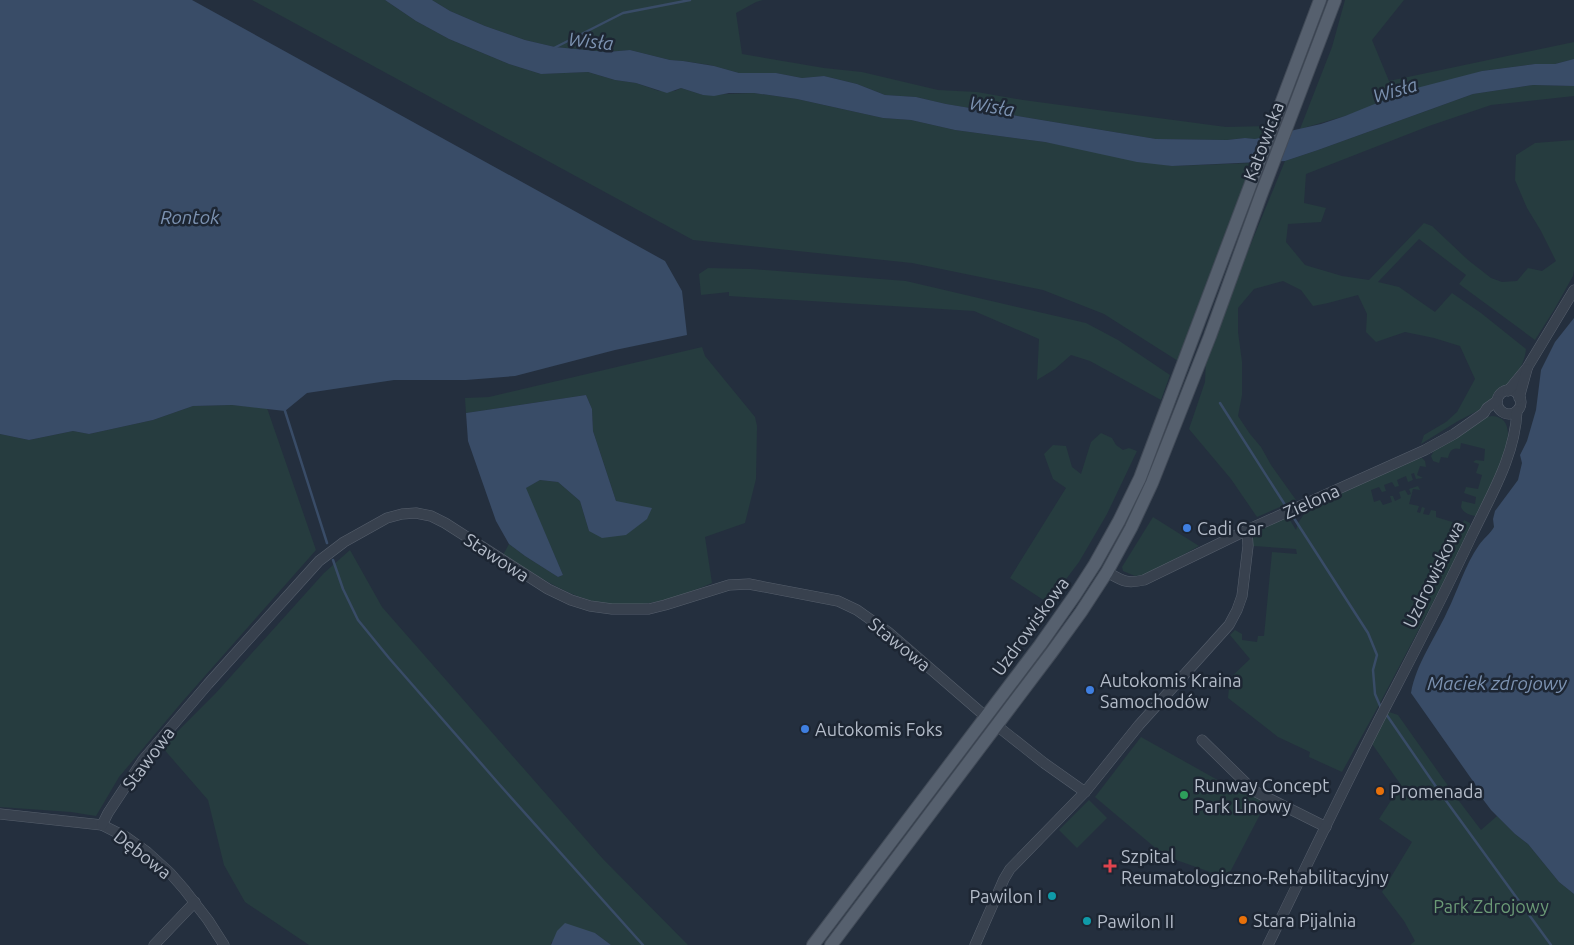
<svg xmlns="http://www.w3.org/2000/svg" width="1574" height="945" viewBox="0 0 1574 945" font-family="Ubuntu,sans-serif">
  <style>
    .green { fill: #263c3f }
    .water { fill: #394c67 }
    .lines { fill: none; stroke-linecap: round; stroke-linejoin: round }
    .stream { stroke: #394c67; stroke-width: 2.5 }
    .minor-casing { stroke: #565f6c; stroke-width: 11 }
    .major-casing { stroke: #414a57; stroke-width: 14 }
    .minor { stroke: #38414e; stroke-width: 10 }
    .major { stroke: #56606e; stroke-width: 12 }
    .shop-dot { fill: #3f7fe0; stroke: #1d2633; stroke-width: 2 }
    .food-dot { fill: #e8710a; stroke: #1d2633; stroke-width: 2 }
    .leisure-dot { fill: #2e9e5b; stroke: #1d2633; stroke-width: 2 }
    .health-dot { fill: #e0444e; stroke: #1d2633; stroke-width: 2 }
    .culture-dot { fill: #0f9aa8; stroke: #1d2633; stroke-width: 2 }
    .labels { text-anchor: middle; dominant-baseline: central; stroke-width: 5; stroke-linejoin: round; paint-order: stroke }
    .street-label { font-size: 18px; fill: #b4bcc9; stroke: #1d2633 }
    .poi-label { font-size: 18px; fill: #b4bcc9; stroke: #1d2633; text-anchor: start }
    .park-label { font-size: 18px; fill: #6b9a76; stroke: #1d2633 }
    .water-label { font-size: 19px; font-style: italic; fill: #7c92b1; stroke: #1d2633 }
  </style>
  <rect width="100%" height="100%" fill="#242f3e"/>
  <g class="green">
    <polygon points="252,0 385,0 416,21 449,39 509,64 541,74 588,72 615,80 636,83 659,91 675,91 681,88 703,95 754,93 797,99 883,118 911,120 955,130 1045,142 1172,166 1253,163 1178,361 1104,314 1043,290 912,263 693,240"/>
    <polygon points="432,0 763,0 756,2 736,13 742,54 824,68 862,72 938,90 977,92 1023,100 1226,127 1269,126 1264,137 1255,139 1244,138 1227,140 1156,139 946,104 916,97 885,95 857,84 824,76 802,78 776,73 739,73 710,65 683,61 670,60 630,50 607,52 555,47 525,40 485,26 450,11"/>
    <polygon points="1345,0 1404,0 1372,40 1389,81 1574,42 1574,59 1555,64 1535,64 1482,71 1345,116 1300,129 1332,47"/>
    <path d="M1533,85L1574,86V96L1491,105L1429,126L1306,174L1304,203L1326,208L1321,222L1288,224L1286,242L1305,265L1342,276L1369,280L1424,223L1432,226L1468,260L1491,278L1502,282L1517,281L1528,268L1542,271L1556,261L1541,231L1527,208L1515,180L1516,155L1535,143L1574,140V270L1573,276L1554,310L1535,340L1459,284L1466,275L1419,239L1378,282L1399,287L1435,312L1452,293L1481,313L1526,349C1525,361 1519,372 1511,381C1502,391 1494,386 1491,404L1458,421L1421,444L1424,435L1446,422L1457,412L1475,379L1460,346L1434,338L1405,332L1376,342L1366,332L1367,314L1358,295L1328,303L1313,306L1301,290L1283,281L1254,289L1238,308V332L1242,362V395L1238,416L1250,434L1261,447L1271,465L1296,500L1257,517L1231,479L1189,429L1205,382L1206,360L1231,292L1285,161L1318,150L1473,94Z"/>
    <polygon points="708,268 751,269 906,281 1086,323 1118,340 1170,375 1161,400 1090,361 1071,355 1055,369 1037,380 1039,339 974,311 729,296 729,292 701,295 699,274"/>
    <path d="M702,347L705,356L755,417L757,426L756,479L745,523L705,537L712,583C673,600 631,613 589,600C558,591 530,571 503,555L509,544L525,556L558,577L563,575L525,488L540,480L558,482L580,501L589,531L616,501L593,431L592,409L586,395L466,413L465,398L489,397Z"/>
    <polygon points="232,405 267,408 316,550 182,702 119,777 96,816 71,812 0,807 0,434 29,440 73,431 89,434 153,420 193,406"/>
    <path d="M1492,416C1532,418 1485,499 1477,516C1471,516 1463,513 1461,507L1462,501L1475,504L1476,497L1464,493L1466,487L1478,489L1482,475L1476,473L1479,464L1473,462L1476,460L1484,461L1485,449L1461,443L1460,449C1452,447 1450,451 1448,458L1441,457L1439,463L1433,461L1431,456L1434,451L1487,417Z"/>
    <polygon points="1101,433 1112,438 1116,445 1123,450 1129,448 1137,451 1107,514 1079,562 1048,603 1010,578 1066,488 1053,479 1044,454 1053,445 1066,446 1072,467 1081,474 1091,442"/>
    <polygon points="1422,458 1425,461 1426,467 1420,466 1417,475 1423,478 1416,479 1414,473 1411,474 1413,480 1408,482 1406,476 1397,480 1399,486 1395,487 1392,482 1384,485 1386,491 1382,492 1379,487 1371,490 1374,502 1380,500 1383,505 1392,502 1390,496 1393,496 1395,501 1401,498 1399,492 1405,490 1408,495 1411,494 1409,489 1418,486 1420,490 1413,489 1409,504 1419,506 1417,512 1420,513 1422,507 1425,508 1423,514 1429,515 1431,510 1436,511 1436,517 1462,525 1464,520 1470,523 1471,530 1379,705 1342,772 1309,757 1310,752 1278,737 1228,698 1230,678 1250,659 1230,635 1235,630 1242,634 1242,640 1257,642 1258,636 1264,636 1272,552 1297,554 1296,549 1253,546 1253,536 1257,531 1288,517 1296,530 1298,523 1304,514 1341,493 1418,459"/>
    <polygon points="1153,517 1199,546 1146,575 1135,576 1123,571 1122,567"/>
    <polygon points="350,550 382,607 603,859 688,945 611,945 595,933 551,942 551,945 309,945 245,902 224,865 208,800 162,747 215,694 324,573"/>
    <polygon points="1389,712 1398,715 1456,797 1481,830 1497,816 1515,834 1528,844 1559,882 1574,894 1574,945 1410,945 1415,941 1404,921 1382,892 1412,842 1379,819 1401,785 1370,741 1380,723"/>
    <polygon points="1141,737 1223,783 1233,784 1267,801 1227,878 1165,856 1095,797"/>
    <polygon points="1089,800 1107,818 1077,848 1059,830"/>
  </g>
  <g class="water">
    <polygon points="0,0 192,0 665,261 682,291 687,335 615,350 515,376 466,380 394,380 307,393 285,411 232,405 193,406 153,420 89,434 73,431 29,440 0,434"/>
    <polygon points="385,0 432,0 450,11 485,26 525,40 555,47 607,52 630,50 670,60 683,61 714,66 739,73 776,73 802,78 824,76 857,84 885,95 916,97 946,104 1156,139 1227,140 1245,138 1255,139 1321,124 1345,116 1409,90 1482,71 1535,64 1555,64 1574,59 1574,86 1533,85 1473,94 1318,150 1285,161 1172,166 1137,162 1045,142 955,130 911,120 883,118 797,99 754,93 729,93 714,96 703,95 681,88 667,93 636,83 615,80 588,72 541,74 509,64 449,39 416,21"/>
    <path d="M1574,318V894L1559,882L1528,844L1515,834L1491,810L1482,798L1475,784L1411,693C1416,664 1435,638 1447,612C1458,590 1465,565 1479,545C1484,538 1490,534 1494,527L1493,519L1495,511L1518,480L1522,463L1520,455L1527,441L1536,410L1541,370L1555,342Z"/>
    <polygon points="586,395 592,409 593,431 616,501 652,508 647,519 626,535 602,538 589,531 580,501 558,482 540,480 526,488 563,575 558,577 525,556 509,544 496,521 468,441 466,413"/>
    <polygon points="565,923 595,933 611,945 551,945 557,931"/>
  </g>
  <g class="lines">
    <g class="stream">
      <polyline points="554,48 623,13 690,0"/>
      <polyline points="1220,403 1287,508"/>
      <polyline points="285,411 327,543"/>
      <polyline points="1290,512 1368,633 1377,655 1373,670 1375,694 1381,708"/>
      <polyline points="333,560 343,589 358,620 389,658 499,784 643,945"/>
      <polyline points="1386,714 1439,791 1551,945"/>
    </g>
    <defs>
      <g id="minor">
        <circle cx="1509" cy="402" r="12"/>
        <polyline points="1508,391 1527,368 1574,290"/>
        <polyline points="1519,398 1527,369"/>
        <path d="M1107,572C1123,581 1126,584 1144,580L1247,530L1425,450L1454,434L1484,413L1487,408L1497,401"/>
        <polyline points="996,725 1044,763 1085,792"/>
        <polyline points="1202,740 1254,791 1326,827"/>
        <polyline points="0,814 102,825 126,837 147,852 170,873 184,889 208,920 224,945"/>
        <polyline points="102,825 108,813 143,760 208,684 319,561 344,542 387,518 402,514 416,513 431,516 445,523 548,589 571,600 590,606 612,609 649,609 665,605 729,585 749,584 838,601 857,610 888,632 985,716"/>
        <polyline points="154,945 195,902"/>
        <polyline points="975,945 1004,879 1010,869 1085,792 1139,725 1229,625 1237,610 1242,596 1248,546 1247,530"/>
        <path d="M1268,945C1310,859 1351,772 1396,687C1422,637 1448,586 1472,535C1491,495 1515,456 1517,411"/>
      </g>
      <g id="major">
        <polyline points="813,945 1040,645 1075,595 1095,564 1119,521 1140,478 1320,0"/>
        <polyline points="831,945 1052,652 1081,612 1107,572 1131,528 1152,483 1210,336 1261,195 1335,0"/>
      </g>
    </defs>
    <use href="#minor" class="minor-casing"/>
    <use href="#major" class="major-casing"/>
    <use href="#minor" class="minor"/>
    <use href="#major" class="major"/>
  </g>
  <g class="shop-dot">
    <circle cx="1187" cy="528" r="5"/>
    <circle cx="1090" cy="690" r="5"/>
    <circle cx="805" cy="729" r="5"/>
  </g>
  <g class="food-dot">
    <circle cx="1380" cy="791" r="5"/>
    <circle cx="1243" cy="920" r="5"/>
  </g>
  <circle class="leisure-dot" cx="1184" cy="795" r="5"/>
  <path class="health-dot" d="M1107.5 858.5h5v5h5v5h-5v5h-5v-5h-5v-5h5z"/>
  <g class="culture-dot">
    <circle cx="1052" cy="896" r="5"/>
    <circle cx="1087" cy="921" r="5"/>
  </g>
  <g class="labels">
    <g class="street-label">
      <text transform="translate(1263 141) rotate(-69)">Katowicka</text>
      <text transform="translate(1311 501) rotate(-24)">Zielona</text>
      <text transform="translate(497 557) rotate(33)">Stawowa</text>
      <text transform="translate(1433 574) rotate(-64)">Uzdrowiskowa</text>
      <text transform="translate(1030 626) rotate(-54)">Uzdrowiskowa</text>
      <text transform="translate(900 644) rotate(39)">Stawowa</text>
      <text transform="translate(148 758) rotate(-53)">Stawowa</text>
      <text transform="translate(143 854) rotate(38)">Dębowa</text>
    </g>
    <g class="poi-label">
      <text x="1197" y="528">Cadi Car</text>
      <text x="1100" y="680">Autokomis Kraina<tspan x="1100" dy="21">Samochodów</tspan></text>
      <text x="815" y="729">Autokomis Foks</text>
      <text x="1194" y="785">Runway Concept<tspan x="1194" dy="21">Park Linowy</tspan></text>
      <text x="1390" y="791">Promenada</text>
      <text x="1121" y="856">Szpital<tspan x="1121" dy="21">Reumatologiczno-Rehabilitacyjny</tspan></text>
      <text x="1042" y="896" text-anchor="end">Pawilon I</text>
      <text x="1253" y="920">Stara Pijalnia</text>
      <text x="1097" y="921">Pawilon II</text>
    </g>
    <g class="park-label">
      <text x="1491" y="906">Park Zdrojowy</text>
    </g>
    <g class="water-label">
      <text transform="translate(591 41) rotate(6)">Wisła</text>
      <text transform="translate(1395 90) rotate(-16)">Wisła</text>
      <text transform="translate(992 106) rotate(10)">Wisła</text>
      <text x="190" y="217">Rontok</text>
      <text x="1497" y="683">Maciek zdrojowy</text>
    </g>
  </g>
</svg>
